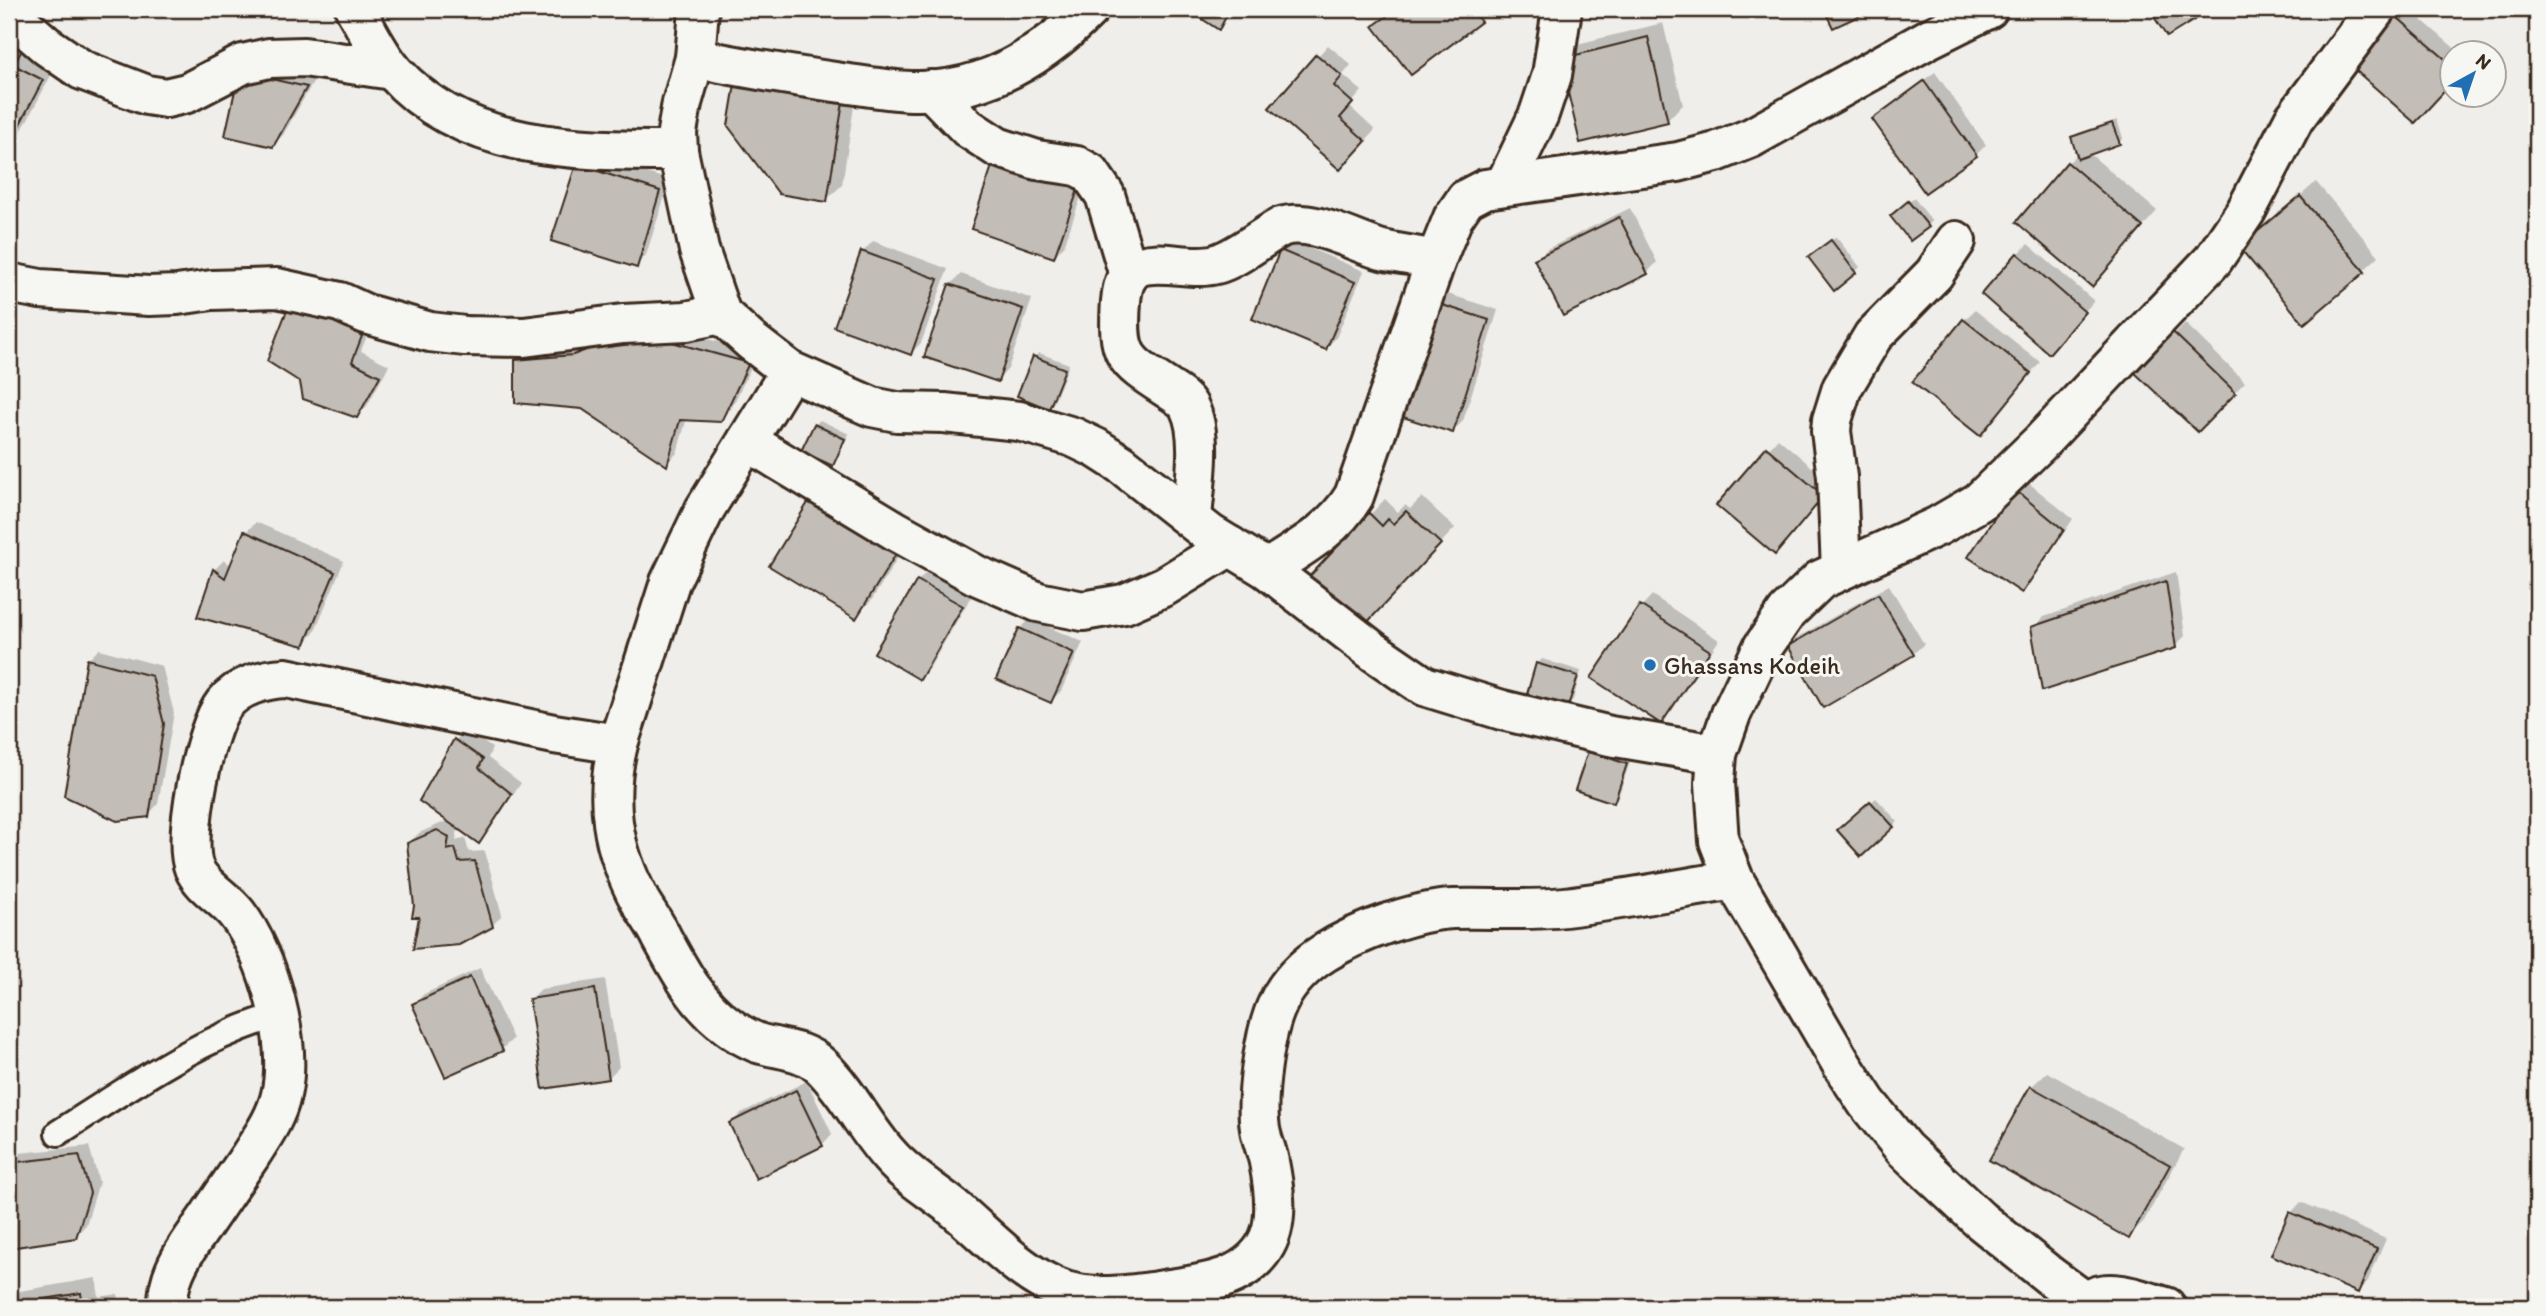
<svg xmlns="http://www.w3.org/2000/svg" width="2546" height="1316" viewBox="0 0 2546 1316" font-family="Itim,sans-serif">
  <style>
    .shadow { fill: #0003 }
    .building { fill: #c2bdb7; stroke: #3b2a1e; stroke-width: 2 }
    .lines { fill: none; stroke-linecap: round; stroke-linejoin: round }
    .lane-casing { stroke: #3b2a1e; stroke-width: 30 }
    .street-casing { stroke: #3b2a1e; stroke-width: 44 }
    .lane { stroke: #f6f6f2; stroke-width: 24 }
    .street { stroke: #f6f6f2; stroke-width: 38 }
    .poi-dot { fill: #1f6fb2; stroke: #f6f6f2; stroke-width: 2.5 }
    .labels { text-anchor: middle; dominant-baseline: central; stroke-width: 6; stroke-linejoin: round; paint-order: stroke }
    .poi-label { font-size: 24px; fill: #3b2a1e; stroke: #f6f6f2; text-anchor: start }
  </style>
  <rect width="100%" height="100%" fill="#efeeea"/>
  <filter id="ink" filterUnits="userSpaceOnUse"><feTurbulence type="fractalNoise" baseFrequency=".0143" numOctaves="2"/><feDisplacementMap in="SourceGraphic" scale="14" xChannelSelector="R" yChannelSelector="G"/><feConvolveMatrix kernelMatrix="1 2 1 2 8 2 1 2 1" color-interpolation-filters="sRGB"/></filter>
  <g filter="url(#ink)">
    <g class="shadow">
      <polygon points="1190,9 1234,9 1219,28"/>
      <polygon points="1384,9 1489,9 1490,10 1480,21 1376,26 1388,14"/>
      <polygon points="2394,9 2409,9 2459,52 2452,52 2452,81 2348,61"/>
      <polygon points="9,12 57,64 21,132 9,145"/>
      <polygon points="1663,23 1683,105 1667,120 1562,59 1577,44"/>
      <polygon points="1328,45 1351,65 1343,75 1362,91 1349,106 1375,130 1350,158 1271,108"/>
      <polygon points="240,72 316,77 283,135 272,145"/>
      <polygon points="1935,72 1986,145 1976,155 1874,119 1884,109"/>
      <polygon points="857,87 842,185 826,200 730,125"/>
      <polygon points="2117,120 2123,138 2119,142 2089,153 2157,211 2092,284 2068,163 2078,153 2073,138 2078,133"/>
      <polygon points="588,155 670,180 646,255 636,266 554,240"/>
      <polygon points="998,155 1089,173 1064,246 1054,256"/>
      <polygon points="2316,182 2379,256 2363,271 2241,248"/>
      <polygon points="1914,198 1932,221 1928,226 1897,212"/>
      <polygon points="1630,208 1657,262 1647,273 1536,260 1547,249"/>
      <polygon points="1836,237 1860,267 1855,272 1815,253"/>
      <polygon points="873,241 948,269 921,343 911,353 863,252"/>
      <polygon points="1292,241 1364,271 1336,338 1326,348 1282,251"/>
      <polygon points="2028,244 2094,301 2059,341 2018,254"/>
      <polygon points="961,274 1032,299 1008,369 998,380 927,356 951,284"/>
      <polygon points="1448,294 1498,310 1463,421 1453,431 1438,304"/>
      <polygon points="291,306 371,325 361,351 389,365 367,406 357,416"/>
      <polygon points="1975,310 2040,362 1980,434 1964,320"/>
      <polygon points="647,322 758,353 731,409 721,420 687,418 677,453 667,463 517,360 527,350"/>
      <polygon points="2185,323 2245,382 2198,430 2138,373"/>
      <polygon points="1039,353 1069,364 1054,402 1049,407 1034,357"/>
      <polygon points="820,420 849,434 837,460 833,464 815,425"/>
      <polygon points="1778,438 1833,485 1785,542 1719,505"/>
      <polygon points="2025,480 2073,519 2032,580 2021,591 1970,556"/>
      <polygon points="1422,497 1455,528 1376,611 1310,578 1385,499 1398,512 1405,505 1410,509"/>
      <polygon points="256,522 344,561 314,633 303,644 214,570 224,560 232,566 246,532"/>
      <polygon points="913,533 871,601 856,616 772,566"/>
      <polygon points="928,570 972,595 930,667 920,678 918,581"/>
      <polygon points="2176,572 2185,636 2175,646 2033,628 2044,617"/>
      <polygon points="1889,585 1924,644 1913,654 1790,647 1800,636"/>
      <polygon points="1652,595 1719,640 1671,712 1660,722 1594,678 1642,606"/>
      <polygon points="1030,619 1083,642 1061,691 1051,701 1020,629"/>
      <polygon points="99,649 162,666 174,713 158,804 148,815 88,660"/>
      <polygon points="1542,659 1581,671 1573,700 1568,704 1537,664"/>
      <polygon points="466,730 492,748 488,758 521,783 489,831 478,841 458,827 456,841 465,838 469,852 485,851 502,915 492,926 416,906 409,843 419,833 449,820 421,800 456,740"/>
      <polygon points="1594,747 1631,759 1618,797 1613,801 1590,752"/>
      <polygon points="1876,798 1898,822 1893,826 1844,826"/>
      <polygon points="480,968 513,1039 502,1049 446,1075 414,1004 424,994"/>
      <polygon points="605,979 619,1067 608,1078 531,999 541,989"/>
      <polygon points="2047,1072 2184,1149 2144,1221 2128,1237 2031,1087"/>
      <polygon points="807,1081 832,1134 822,1145 731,1124 741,1113"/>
      <polygon points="89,1146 99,1182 86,1225 75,1236 9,1246 9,1154"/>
      <polygon points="2301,1202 2386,1239 2368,1281 2358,1291 2291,1213"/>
      <polygon points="96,1278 99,1297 118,1294 120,1307 9,1307 9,1303 20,1291"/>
    </g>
    <g class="building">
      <polygon points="1187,9 1230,9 1219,30"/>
      <polygon points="1382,9 1471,9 1481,22 1411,75 1373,26 1387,16"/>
      <polygon points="1824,9 1874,9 1833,28"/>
      <polygon points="2149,9 2212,9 2167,37"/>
      <polygon points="2390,11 2452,65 2452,83 2415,123 2345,61"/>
      <polygon points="9,35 25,44 14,65 43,80 9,145"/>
      <polygon points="1648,37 1668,122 1580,143 1560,59"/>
      <polygon points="1316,54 1342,76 1334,86 1353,103 1340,118 1366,141 1340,170 1269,108"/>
      <polygon points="239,72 307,87 273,147 225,136"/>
      <polygon points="1924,81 1977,156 1925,193 1872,119"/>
      <polygon points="735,84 843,102 827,202 779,194 728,126"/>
      <polygon points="2112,123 2120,144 2078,159 2071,137"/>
      <polygon points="996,154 1080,184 1054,258 971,229"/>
      <polygon points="2067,162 2143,227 2092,287 2016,222"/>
      <polygon points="576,164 660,191 637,268 551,241"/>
      <polygon points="2300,196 2365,272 2304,324 2239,247"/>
      <polygon points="1908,201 1929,227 1910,241 1890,216"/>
      <polygon points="1619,217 1648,274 1563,316 1534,259"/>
      <polygon points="1831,240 1856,273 1834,291 1808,257"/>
      <polygon points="1280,250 1355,282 1326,350 1252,319"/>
      <polygon points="861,251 938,279 911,355 834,327"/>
      <polygon points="2017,253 2085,312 2049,354 1981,294"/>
      <polygon points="949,284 1023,309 998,382 924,357"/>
      <polygon points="1436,303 1489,320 1453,433 1400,416"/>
      <polygon points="289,305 336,322 362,336 352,362 380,376 357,418 303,399 300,382 267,361"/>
      <polygon points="1963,319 2031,373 1980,436 1912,382"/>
      <polygon points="635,332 749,363 721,422 680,420 667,466 582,409 515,403 515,360 573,355"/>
      <polygon points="2173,332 2236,393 2198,432 2135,373"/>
      <polygon points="1033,356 1065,369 1049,409 1017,396"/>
      <polygon points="814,424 845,439 833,466 801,451"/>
      <polygon points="1766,447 1824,496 1775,555 1716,505"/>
      <polygon points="2014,489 2064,530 2022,593 1968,557"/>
      <polygon points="812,496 899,549 856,619 769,566"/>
      <polygon points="1406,511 1441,544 1361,629 1307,579 1369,513 1382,526 1388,519 1393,524"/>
      <polygon points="244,531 335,572 304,646 197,617 213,569 225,578"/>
      <polygon points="917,580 963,606 920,680 874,653"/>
      <polygon points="2166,581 2176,648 2042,691 2031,627"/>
      <polygon points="1878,594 1914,655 1823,708 1788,646"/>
      <polygon points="1640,605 1710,651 1661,724 1591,678"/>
      <polygon points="1019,628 1074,653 1051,703 996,679"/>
      <polygon points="87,659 152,676 164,724 149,817 117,821 64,796"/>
      <polygon points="1536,663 1578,676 1568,706 1527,694"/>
      <polygon points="454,739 483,759 479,768 512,794 479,844 419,801"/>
      <polygon points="1588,751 1627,764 1614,803 1575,790"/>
      <polygon points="1870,801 1894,827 1861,857 1837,830"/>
      <polygon points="437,830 449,837 447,850 455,848 459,862 475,861 493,927 459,945 413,949 419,917 412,917 414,906 407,843"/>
      <polygon points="470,977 503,1051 445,1077 412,1004"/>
      <polygon points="595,989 609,1079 543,1089 529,999"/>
      <polygon points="2030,1086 2170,1165 2129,1239 1989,1160"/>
      <polygon points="796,1090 823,1146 756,1179 729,1123"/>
      <polygon points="79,1155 90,1193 76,1238 9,1248 9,1163"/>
      <polygon points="2289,1212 2377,1249 2358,1293 2271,1255"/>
      <polygon points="81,1293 83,1307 9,1307 9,1305"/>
    </g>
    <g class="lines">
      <defs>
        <path id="lane" d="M58,1133C128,1089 198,1038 279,1015"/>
        <g id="street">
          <path d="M355,9C367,29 378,54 394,72C465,152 581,151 678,151"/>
          <polyline points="699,9 695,58 682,103 677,132 678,151 699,250 721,314 751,341 790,371 872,407 897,412 944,413 1019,421 1073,437 1096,448 1121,464 1210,534 1267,569 1373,651 1424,686 1502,710 1610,736 1717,754"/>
          <polyline points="9,13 47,46 82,70 147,95 166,98 187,93 243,64 269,58 304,57 392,70"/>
          <path d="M695,58C744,68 793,76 842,83C867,86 892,91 916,91C985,92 1043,56 1089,9"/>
          <polyline points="931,90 968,128 997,147 1037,160 1077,166 1090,173 1105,195 1129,275"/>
          <polyline points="1505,185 1539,114 1552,75 1562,9"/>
          <polyline points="9,283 40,289 149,296 177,295 212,290 277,288 340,302 366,314 430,332 465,336 524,337 623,324 686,321 721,314"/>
          <polyline points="747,441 896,531 976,575 1038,602 1083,611 1124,604 1165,586 1230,546"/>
          <path d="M1192,519C1194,487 1204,437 1189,407C1185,399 1177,395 1170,390C1124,360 1117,358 1121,301C1122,289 1125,274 1136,268C1156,257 1192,271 1216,264C1236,259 1262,237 1281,227C1310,217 1352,241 1382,250C1399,254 1418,256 1436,260"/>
          <path d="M1267,569C1300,548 1334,530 1354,496L1436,260L1453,218L1466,199L1485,189L1678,162L1716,152L1751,138L1930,38L1988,9"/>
          <polyline points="1841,570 1837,477 1831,431 1832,420 1842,388 1873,336 1934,274 1956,241"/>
          <path d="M618,744C604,801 612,849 640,901C647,913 656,925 662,938C680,971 697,1004 728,1026C737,1033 748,1039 758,1043C781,1050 803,1049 821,1066C848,1092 864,1127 889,1155C908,1177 933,1191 955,1209C987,1236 1025,1278 1065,1291C1095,1300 1128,1295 1158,1291C1181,1287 1204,1285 1226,1277C1280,1255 1279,1213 1269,1162C1267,1151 1262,1141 1260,1129C1255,1098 1264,1032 1278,1003C1287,983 1305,965 1324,953C1357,932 1414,911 1453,909C1490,908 1528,911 1565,907C1621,900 1678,889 1734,880"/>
          <polyline points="2087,1303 2050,1276 1980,1220 1904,1149 1867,1103 1844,1068 1734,880 1719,841 1715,783 1717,754 1731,714 1763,647 1787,612 1820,580 1938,526 1979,502 2040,443 2213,260 2246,211 2294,119 2376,9"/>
          <path d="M168,1307C168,1300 168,1293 170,1286C175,1262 192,1241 205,1222C220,1200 235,1178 250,1156C262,1137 276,1118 281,1095C293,1044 269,955 237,914C225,898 202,887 194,868C182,838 204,729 224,704C238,686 264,679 286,678L554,734L618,744L670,582L705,509L790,371"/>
          <path d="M2085,1307C2098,1281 2144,1301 2166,1307"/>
        </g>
      </defs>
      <use href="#lane" class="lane-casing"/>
      <use href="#street" class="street-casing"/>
      <use href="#lane" class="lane"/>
      <use href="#street" class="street"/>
    </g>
  </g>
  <circle class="poi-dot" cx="1650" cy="665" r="7"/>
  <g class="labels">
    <g class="poi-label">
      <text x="1664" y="665">Ghassans Kodeih</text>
    </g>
  </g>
  <rect width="2546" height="1316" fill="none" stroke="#f6f6f2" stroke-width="35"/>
  <rect x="18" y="18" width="2511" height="1281" fill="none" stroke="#3b2a1e" stroke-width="2.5" filter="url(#ink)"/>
  <g transform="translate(2473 74) rotate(40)"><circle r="33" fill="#f6f6f2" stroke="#aba49d" stroke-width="2"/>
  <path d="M0-5L12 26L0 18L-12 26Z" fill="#1f6fb2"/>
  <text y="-10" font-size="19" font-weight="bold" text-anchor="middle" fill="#3b2a1e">N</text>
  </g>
</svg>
